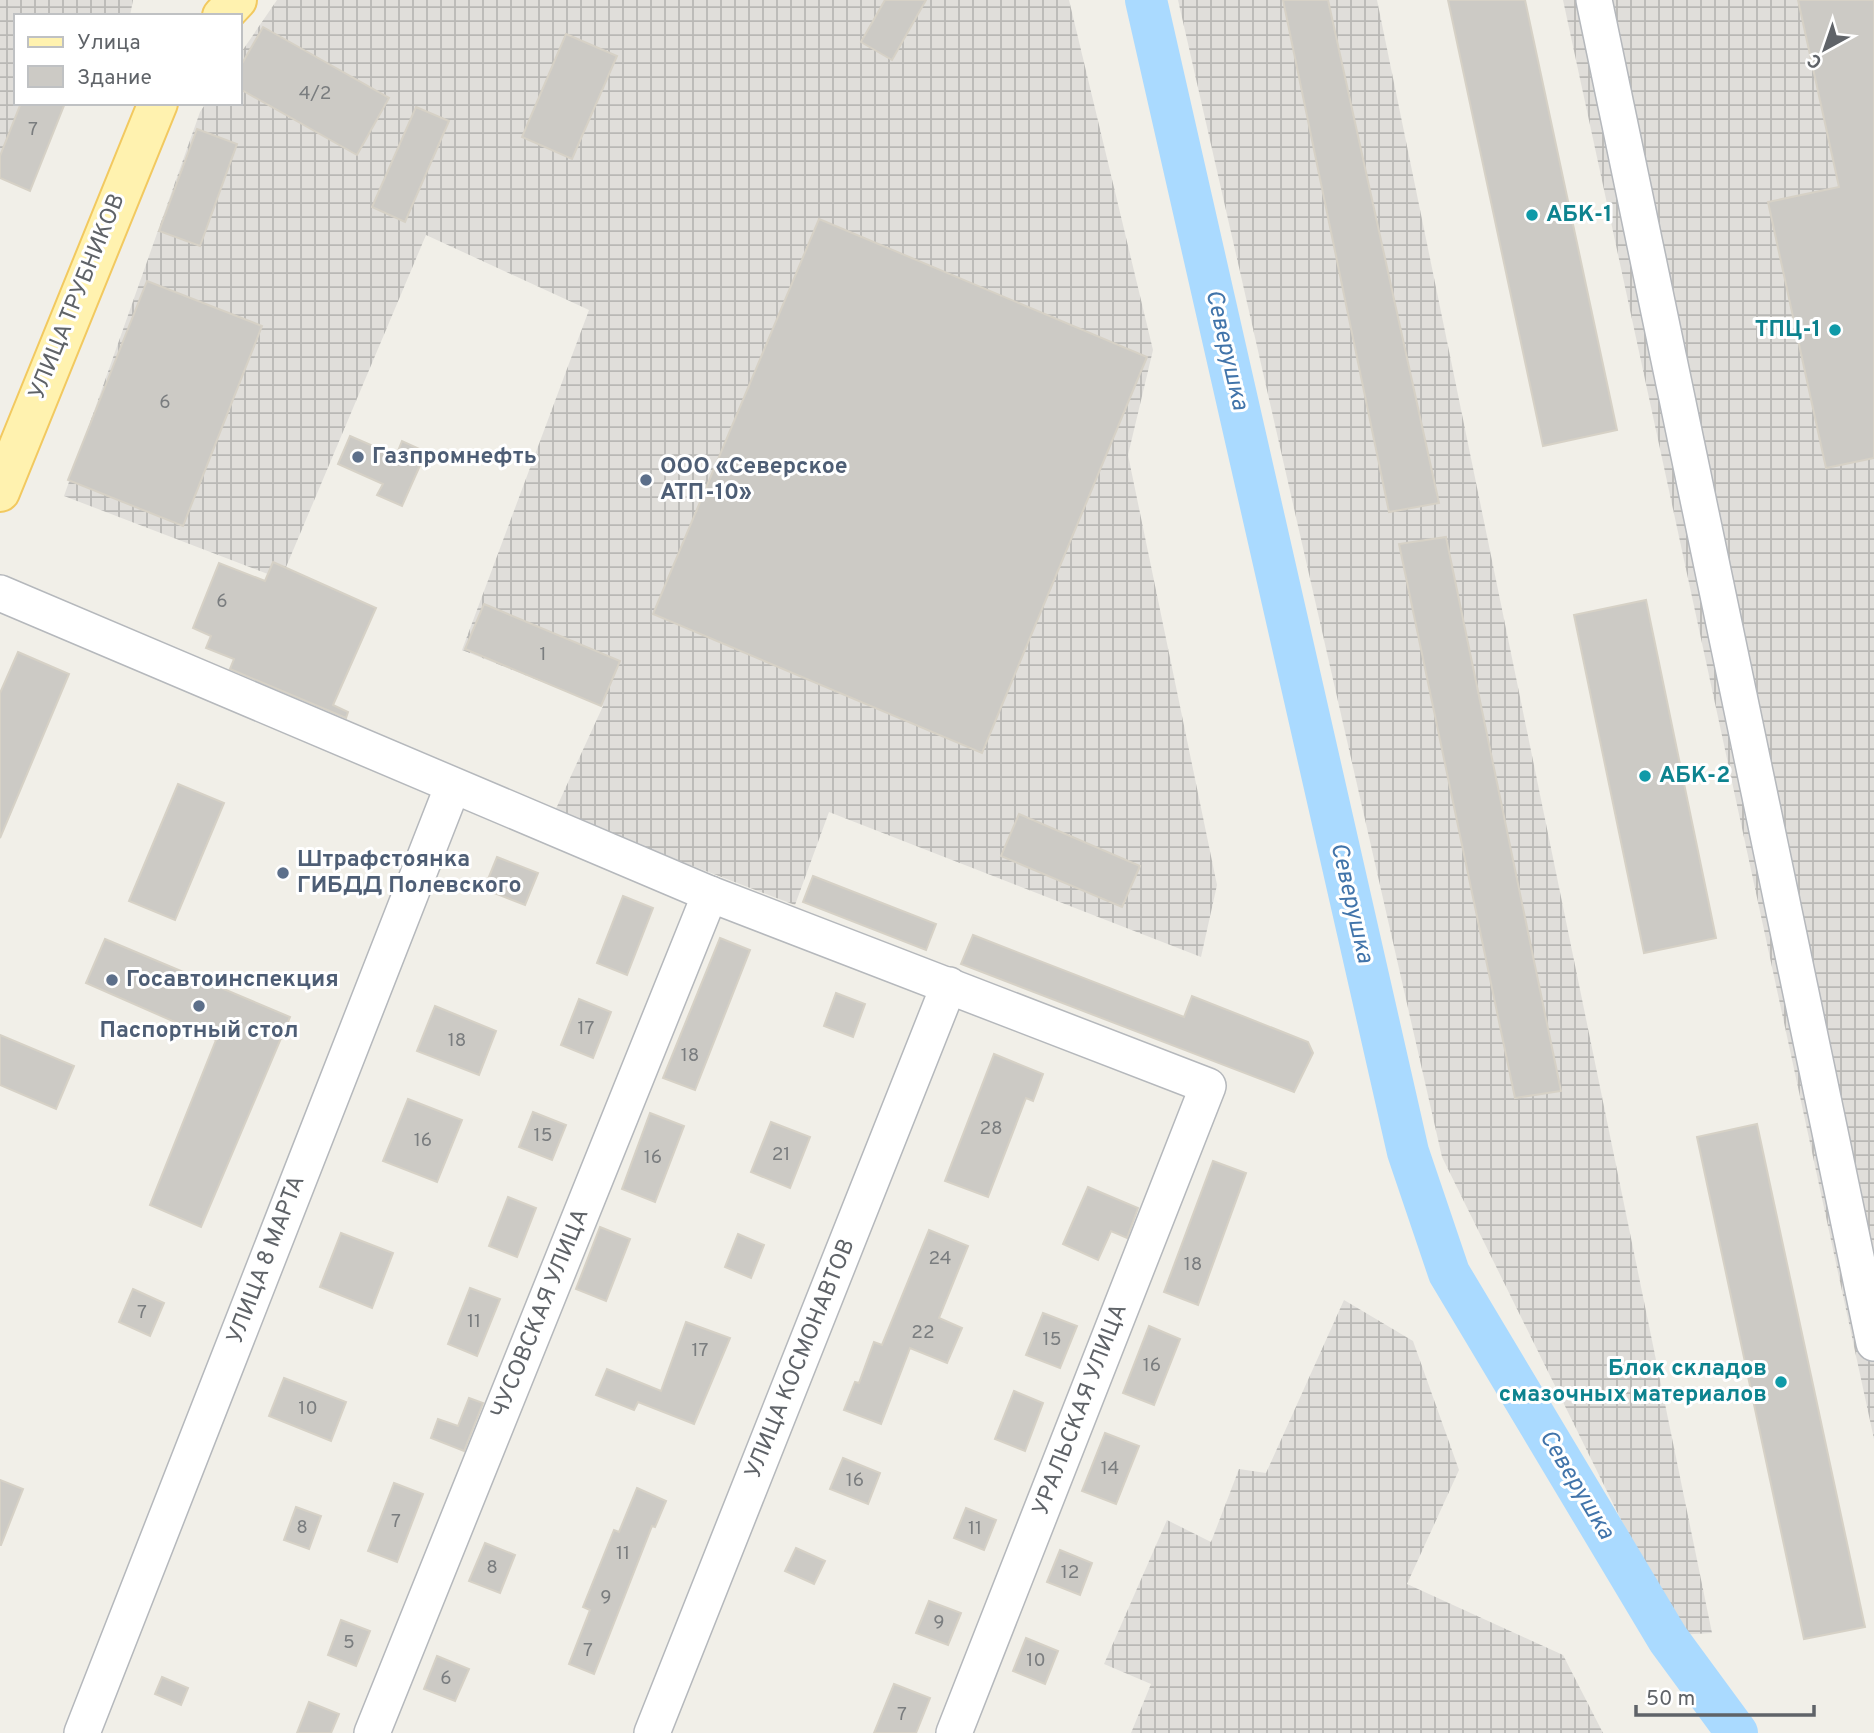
<svg xmlns="http://www.w3.org/2000/svg" width="1874" height="1733" viewBox="0 0 1874 1733" font-family="Overpass,sans-serif">
  <style>
    .industrial { fill: url(#industrial-grid) }
    .lines { fill: none; stroke-linecap: round; stroke-linejoin: round }
    .river { stroke: #aadaff; stroke-width: 42 }
    .building { fill: #cccac5; stroke: #d6d1c6; stroke-width: 2 }
    .minor-casing { stroke: #b5b8bc; stroke-width: 38 }
    .major-casing { stroke: #f2c960; stroke-width: 42 }
    .minor { stroke: #fff; stroke-width: 35 }
    .major { stroke: #fff2af; stroke-width: 38 }
    .culture-dot { fill: #0f9aa8; stroke: #fff; stroke-width: 2.5 }
    .service-dot { fill: #5c6f8a; stroke: #fff; stroke-width: 2.5 }
    .labels { text-anchor: middle; dominant-baseline: central; stroke-width: 6; stroke-linejoin: round; paint-order: stroke }
    .number-label { font-size: 19px; fill: #7a7d7f }
    .culture-label { font-size: 23px; font-weight: bold; fill: #0d838f; stroke: #fff; text-anchor: start }
    .street-label { font-size: 23px; fill: #5f6368; stroke: #fff }
    .service-label { font-size: 23px; font-weight: bold; fill: #4e5e75; stroke: #fff; text-anchor: start }
    .water-label { font-size: 24px; font-style: italic; fill: #4174aa; stroke: #fff }
  </style>
  <defs>
    <pattern id="industrial-grid" width="8" height="8" patternUnits="userSpaceOnUse" patternTransform="scale(1.75)"><rect width="8" height="8" fill="#e0deda"/><path d="M0 4h8M4 0v8" fill="none" stroke="#b9b8b5"/></pattern>
  </defs>
  <rect width="100%" height="100%" fill="#f1efe8"/>
  <g class="industrial">
    <polygon points="0,0 133,0 130,16 16,16 16,103 44,103 0,175"/>
    <polygon points="277,0 1069,0 1153,350 1128,455 1217,885 1201,957 829,812 795,905 554,813 603,706 462,650 589,310 426,235 281,579 64,496 200,112 206,103 240,103 240,54"/>
    <polygon points="1178,0 1377,0 1712,1633 1678,1635 1442,1157"/>
    <polygon points="1563,0 1874,0 1874,1439"/>
    <polygon points="1344,1300 1413,1341 1459,1470 1407,1584 1563,1655 1603,1733 1131,1733 1151,1684 1104,1664 1167,1520 1211,1542 1239,1469 1266,1473"/>
  </g>
  <g class="lines">
    <polyline class="river" points="1146,0 1408,1152 1449,1273 1668,1639 1737,1733"/>
  </g>
  <g class="building">
    <polygon points="885,0 926,0 892,60 861,42"/>
    <polygon points="1283,0 1328,0 1439,503 1389,512"/>
    <polygon points="1448,0 1525,0 1617,430 1543,446"/>
    <polygon points="1798,0 1874,0 1874,458 1826,468 1768,202 1839,187"/>
    <polygon points="263,27 389,98 357,155 240,89 240,67"/>
    <polygon points="566,34 617,56 572,159 522,137"/>
    <polygon points="21,103 65,103 30,191 0,178 0,156"/>
    <polygon points="416,107 449,121 405,222 372,207"/>
    <polygon points="197,129 237,144 200,246 159,231"/>
    <polygon points="819,219 1147,357 982,753 653,614"/>
    <polygon points="147,281 262,326 183,526 68,480"/>
    <polygon points="350,436 396,456 402,441 426,452 402,506 377,495 383,484 338,464"/>
    <polygon points="1446,537 1561,1091 1515,1098 1399,544"/>
    <polygon points="273,562 376,608 333,705 348,712 346,718 230,669 234,659 206,648 211,636 193,628 219,563 265,581"/>
    <polygon points="1646,600 1716,938 1644,953 1574,615"/>
    <polygon points="484,604 620,661 601,706 465,649"/>
    <polygon points="18,652 69,674 0,838 0,693"/>
    <polygon points="178,784 224,803 175,920 129,901"/>
    <polygon points="1019,814 1140,866 1122,907 1001,856"/>
    <polygon points="497,857 538,873 525,905 484,889"/>
    <polygon points="813,876 936,924 926,950 803,902"/>
    <polygon points="623,896 653,908 627,975 597,963"/>
    <polygon points="973,935 1184,1017 1192,996 1308,1042 1313,1053 1294,1092 961,964"/>
    <polygon points="720,938 750,950 695,1090 663,1078"/>
    <polygon points="105,939 290,1017 201,1227 150,1205 216,1040 86,983"/>
    <polygon points="836,993 865,1004 853,1037 824,1026"/>
    <polygon points="579,999 611,1012 593,1058 561,1045"/>
    <polygon points="435,1006 496,1031 479,1075 417,1051"/>
    <polygon points="0,1035 74,1066 56,1109 0,1085"/>
    <polygon points="994,1054 1043,1074 1033,1101 1026,1098 988,1197 945,1181"/>
    <polygon points="408,1099 462,1120 437,1182 383,1161"/>
    <polygon points="533,1112 566,1125 552,1160 519,1147"/>
    <polygon points="650,1113 684,1126 655,1202 622,1189"/>
    <polygon points="771,1122 810,1137 790,1188 751,1172"/>
    <polygon points="1757,1124 1865,1627 1804,1639 1697,1137"/>
    <polygon points="1213,1161 1246,1173 1198,1305 1164,1292"/>
    <polygon points="1088,1187 1138,1208 1127,1238 1111,1231 1098,1260 1063,1244"/>
    <polygon points="508,1197 536,1208 517,1257 489,1246"/>
    <polygon points="600,1227 630,1239 606,1301 576,1289"/>
    <polygon points="929,1230 968,1246 939,1318 962,1328 947,1363 910,1348 881,1424 844,1410 855,1382 859,1383 874,1342 882,1345"/>
    <polygon points="341,1233 393,1253 372,1308 320,1287"/>
    <polygon points="738,1234 764,1245 751,1278 725,1267"/>
    <polygon points="470,1288 500,1299 477,1356 448,1344"/>
    <polygon points="133,1289 164,1303 150,1336 119,1322"/>
    <polygon points="1043,1313 1077,1326 1060,1368 1026,1355"/>
    <polygon points="686,1322 730,1338 694,1424 638,1402 634,1410 596,1395 607,1369 661,1391"/>
    <polygon points="1149,1326 1180,1339 1154,1405 1123,1393"/>
    <polygon points="284,1378 346,1402 331,1441 269,1416"/>
    <polygon points="1014,1391 1043,1403 1025,1451 995,1439"/>
    <polygon points="469,1398 483,1403 464,1451 431,1438 438,1419 458,1426"/>
    <polygon points="1105,1433 1139,1446 1116,1504 1082,1491"/>
    <polygon points="843,1458 880,1473 868,1504 830,1489"/>
    <polygon points="0,1480 23,1489 1,1545 0,1545"/>
    <polygon points="394,1483 423,1494 397,1562 368,1551"/>
    <polygon points="637,1488 666,1501 655,1527 652,1526 594,1674 569,1664 590,1610 583,1607 614,1530 619,1532"/>
    <polygon points="296,1507 321,1516 309,1549 284,1540"/>
    <polygon points="966,1508 996,1520 984,1550 954,1538"/>
    <polygon points="485,1543 515,1555 500,1593 469,1581"/>
    <polygon points="796,1548 825,1561 814,1584 785,1571"/>
    <polygon points="1060,1550 1092,1563 1080,1595 1047,1582"/>
    <polygon points="929,1601 961,1613 948,1645 916,1633"/>
    <polygon points="341,1620 370,1631 356,1666 328,1655"/>
    <polygon points="1026,1638 1058,1651 1045,1684 1013,1671"/>
    <polygon points="437,1656 469,1669 455,1701 424,1689"/>
    <polygon points="162,1677 188,1688 181,1705 155,1694"/>
    <polygon points="894,1684 930,1698 916,1733 874,1733"/>
    <polygon points="309,1702 339,1714 331,1733 297,1733"/>
  </g>
  <g class="lines">
    <defs>
      <g id="minor">
        <polyline points="1594,0 1874,1343"/>
        <polyline points="0,593 710,894 1208,1086 954,1733"/>
        <polyline points="82,1733 452,788"/>
        <polyline points="372,1733 710,894"/>
        <polyline points="652,1733 949,985"/>
      </g>
      <g id="major">
        <polyline points="222,16 237,0"/>
        <polyline points="0,492 158,103"/>
      </g>
    </defs>
    <use href="#minor" class="minor-casing"/>
    <use href="#major" class="major-casing"/>
    <use href="#minor" class="minor"/>
    <use href="#major" class="major"/>
  </g>
  <g class="culture-dot">
    <circle cx="1532" cy="215" r="7"/>
    <circle cx="1835" cy="330" r="7"/>
    <circle cx="1645" cy="776" r="7"/>
    <circle cx="1781" cy="1382" r="7"/>
  </g>
  <g class="service-dot">
    <circle cx="358" cy="457" r="7"/>
    <circle cx="646" cy="480" r="7"/>
    <circle cx="283" cy="873" r="7"/>
    <circle cx="112" cy="980" r="7"/>
    <circle cx="199" cy="1006" r="7"/>
  </g>
  <g class="labels">
    <g class="number-label">
      <text x="315" y="94">4/2</text>
      <text x="33" y="130">7</text>
      <text x="165" y="403">6</text>
      <text x="222" y="602">6</text>
      <text x="543" y="655">1</text>
      <text x="586" y="1029">17</text>
      <text x="457" y="1041">18</text>
      <text x="690" y="1056">18</text>
      <text x="991" y="1129">28</text>
      <text x="543" y="1136">15</text>
      <text x="423" y="1141">16</text>
      <text x="781" y="1155">21</text>
      <text x="653" y="1158">16</text>
      <text x="940" y="1259">24</text>
      <text x="1193" y="1265">18</text>
      <text x="142" y="1313">7</text>
      <text x="474" y="1322">11</text>
      <text x="923" y="1333">22</text>
      <text x="1052" y="1340">15</text>
      <text x="700" y="1351">17</text>
      <text x="1152" y="1366">16</text>
      <text x="308" y="1409">10</text>
      <text x="1110" y="1469">14</text>
      <text x="855" y="1481">16</text>
      <text x="396" y="1522">7</text>
      <text x="302" y="1528">8</text>
      <text x="975" y="1529">11</text>
      <text x="623" y="1554">11</text>
      <text x="492" y="1568">8</text>
      <text x="1070" y="1573">12</text>
      <text x="606" y="1598">9</text>
      <text x="939" y="1623">9</text>
      <text x="349" y="1643">5</text>
      <text x="588" y="1651">7</text>
      <text x="1036" y="1661">10</text>
      <text x="446" y="1679">6</text>
      <text x="902" y="1715">7</text>
    </g>
    <g class="culture-label">
      <text x="1546" y="215">АБК-1</text>
      <text x="1821" y="330" text-anchor="end">ТПЦ-1</text>
      <text x="1659" y="776">АБК-2</text>
      <text x="1767" y="1369" text-anchor="end">Блок складов<tspan x="1767" dy="26">смазочных материалов</tspan></text>
    </g>
    <g class="street-label">
      <text transform="translate(78 297) rotate(-68)">УЛИЦА ТРУБНИКОВ</text>
      <text transform="translate(267 1260) rotate(-69)">УЛИЦА 8 МАРТА</text>
      <text transform="translate(541 1314) rotate(-68)">ЧУСОВСКАЯ УЛИЦА</text>
      <text transform="translate(801 1359) rotate(-68)">УЛИЦА КОСМОНАВТОВ</text>
      <text transform="translate(1081 1410) rotate(-69)">УРАЛЬСКАЯ УЛИЦА</text>
    </g>
    <g class="service-label">
      <text x="372" y="457">Газпромнефть</text>
      <text x="660" y="467">ООО «Северское<tspan x="660" dy="26">АТП-10»</tspan></text>
      <text x="297" y="860">Штрафстоянка<tspan x="297" dy="26">ГИБДД Полевского</tspan></text>
      <text x="126" y="980">Госавтоинспекция</text>
      <text x="199" y="1031" text-anchor="middle">Паспортный стол</text>
    </g>
    <g class="water-label">
      <text transform="translate(1226 350) rotate(77)">Северушка</text>
      <text transform="translate(1351 903) rotate(77)">Северушка</text>
      <text transform="translate(1576 1485) rotate(59)">Северушка</text>
    </g>
  </g>
  <rect x="14" y="14" width="228" height="91" fill="#ffffff" stroke="#bfc1c3" stroke-width="2"/>
  <rect x="28" y="37" width="35" height="10" fill="#fff2af" stroke="#bfc1c3" stroke-width="2"/>
  <text x="77" y="49" font-size="21" fill="#5f6368">Улица</text>
  <rect x="28" y="66" width="35" height="21" fill="#cccac5" stroke="#bfc1c3" stroke-width="2"/>
  <text x="77" y="84" font-size="21" fill="#5f6368">Здание</text>
  <g transform="translate(1825 49) rotate(220)" stroke="#ffffff" stroke-width="5" paint-order="stroke">
  <path d="M0-5L12 26L0 18L-12 26Z" fill="#5f6368"/>
  <text y="-10" font-size="19" font-weight="bold" text-anchor="middle" fill="#5f6368">С</text>
  </g>
  <path d="M1636 1705v10h178v-10" fill="none" stroke="#5f6368" stroke-width="3.5"/>
  <text x="1646" y="1705" font-size="21" fill="#5f6368" stroke="#ffffff" stroke-width="5" paint-order="stroke">50 m</text>
</svg>
